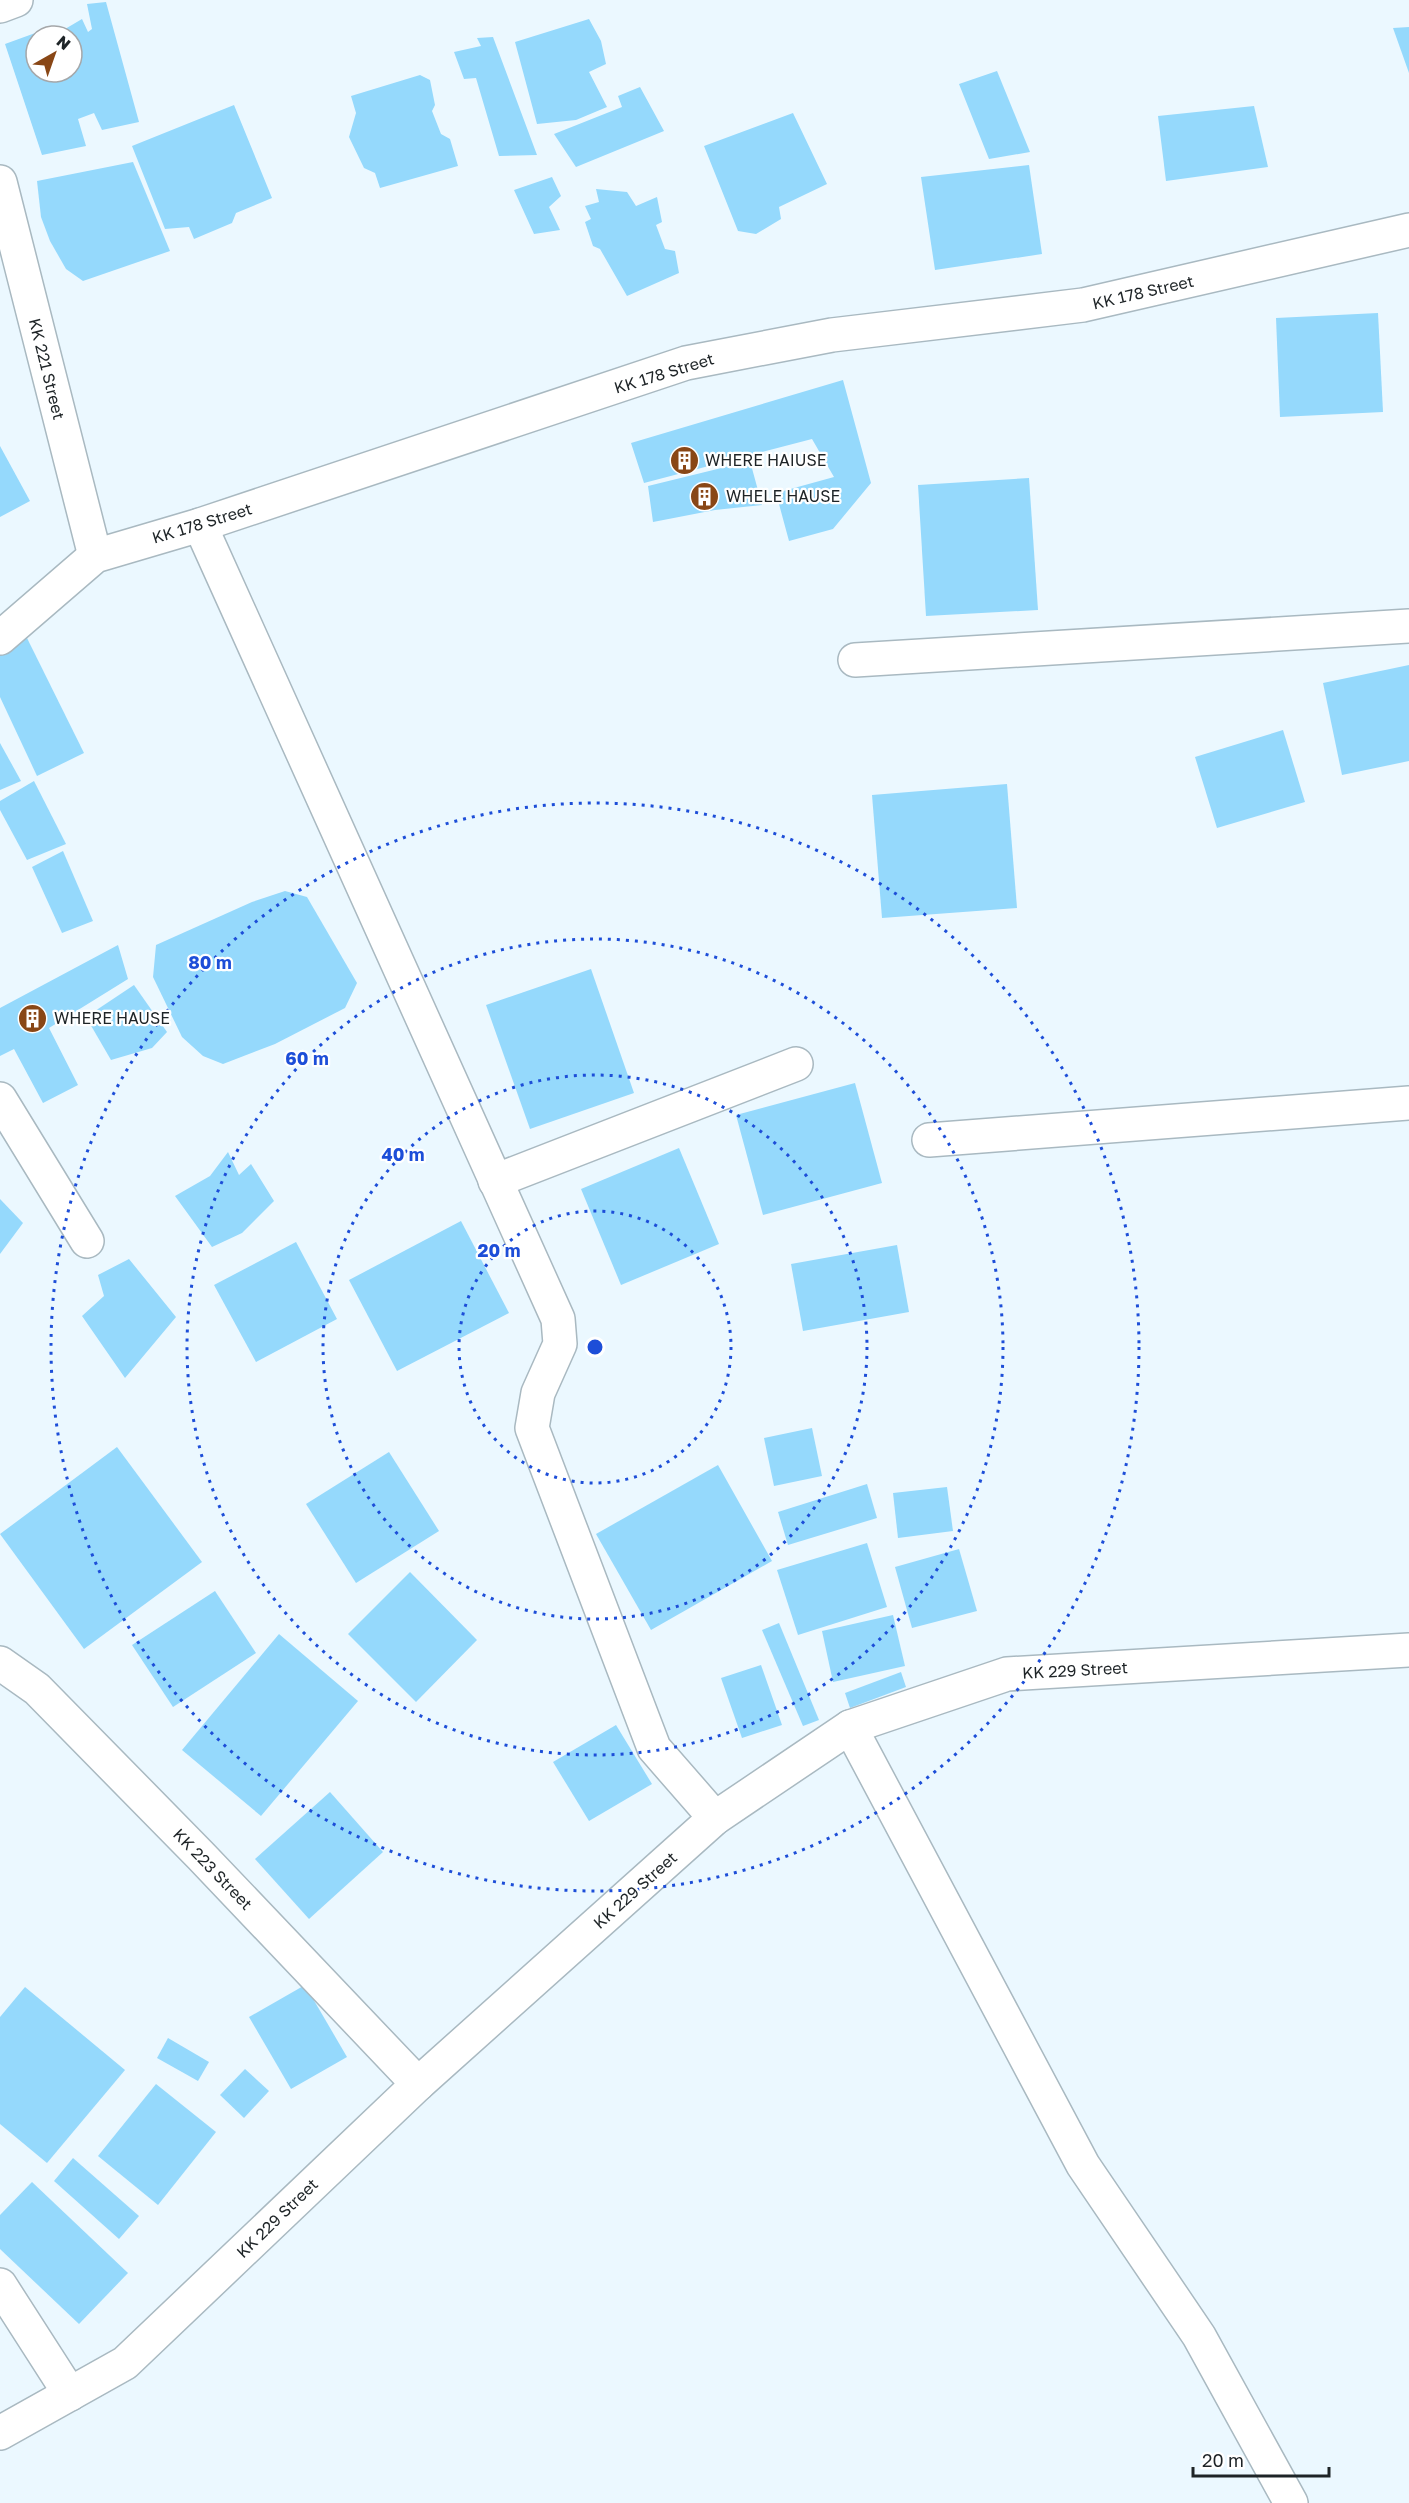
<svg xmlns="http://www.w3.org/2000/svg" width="1409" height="2503" viewBox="0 0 1409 2503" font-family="'Golos Text',sans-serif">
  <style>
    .building { fill: #95d9fc }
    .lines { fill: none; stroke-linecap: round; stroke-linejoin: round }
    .minor-casing { stroke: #a9b9c1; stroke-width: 36 }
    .minor { stroke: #fff; stroke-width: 33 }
    .ring { fill: none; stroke: #1d4ed8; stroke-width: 3; stroke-dasharray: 3 6 }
    .labels { text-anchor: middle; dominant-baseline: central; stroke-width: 4.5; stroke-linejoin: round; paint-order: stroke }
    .street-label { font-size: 16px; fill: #1e2427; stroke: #fff }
    .poi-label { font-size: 16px; fill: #1e2427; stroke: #fff; text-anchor: start }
    .centre { fill: #1d4ed8; stroke: #fff; stroke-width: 3 }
    .ring-label { font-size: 18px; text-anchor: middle; font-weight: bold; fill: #1d4ed8; stroke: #fff; stroke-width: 4.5; stroke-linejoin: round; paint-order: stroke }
  </style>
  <rect width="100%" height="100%" fill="#ebf8ff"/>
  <g class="building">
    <polygon points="106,2 139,122 102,130 94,113 78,119 86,146 42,155 5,44 38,32 36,72 72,72 72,36 46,36 58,26 60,32 82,19 88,32 92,29 87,4"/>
    <polygon points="589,19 601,41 606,64 589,72 607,107 576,120 537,124 515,42"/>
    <polygon points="1409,27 1409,73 1393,28"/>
    <polygon points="493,37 537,155 499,156 476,78 464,79 454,52 481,46 477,38"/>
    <polygon points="997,71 1030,152 989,159 959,84"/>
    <polygon points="420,75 430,80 435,105 432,111 441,134 450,139 458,166 380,188 375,173 364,168 349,137 356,113 351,96"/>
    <polygon points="640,87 664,131 576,167 554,134 622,107 618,96"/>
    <polygon points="234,105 272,198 236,213 232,223 194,239 189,227 165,229 132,146"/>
    <polygon points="1254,106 1268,167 1166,181 1158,116"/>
    <polygon points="793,113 827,184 779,207 781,219 756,234 738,231 704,146"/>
    <polygon points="133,162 170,251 83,281 66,269 50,241 41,217 37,181"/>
    <polygon points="1029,165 1042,254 935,270 921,177"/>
    <polygon points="552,177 561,196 549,207 560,230 534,234 514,190"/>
    <polygon points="596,189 627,192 636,206 657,197 662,222 656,225 665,249 675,251 679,273 627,296 600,249 593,246 585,222 591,219 585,206 599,202"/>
    <polygon points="1378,313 1383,412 1280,417 1276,318"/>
    <polygon points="843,380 871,483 833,529 789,541 776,493 834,477 812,439 644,483 631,443"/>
    <polygon points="0,446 30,501 0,517"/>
    <polygon points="750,461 762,505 715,510 653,522 648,486"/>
    <polygon points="1029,478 1038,610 926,616 918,485"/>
    <polygon points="25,634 84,753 37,776 0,697 0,646"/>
    <polygon points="1409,665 1409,761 1342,775 1323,683"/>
    <polygon points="1283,730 1305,802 1217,828 1195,757"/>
    <polygon points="0,743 21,781 0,790"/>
    <polygon points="34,781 66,844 27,860 0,810 0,801"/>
    <polygon points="1007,784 1017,908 882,918 872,795"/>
    <polygon points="63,851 93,921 62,933 32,867"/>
    <polygon points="285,891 307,897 357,983 345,1008 275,1044 223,1064 203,1056 182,1037 153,977 156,945 252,902"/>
    <polygon points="118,945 128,979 49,1028 78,1085 43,1103 14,1049 0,1056 0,1008"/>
    <polygon points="591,969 634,1093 530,1129 486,1005"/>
    <polygon points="134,985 167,1032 152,1048 111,1060 86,1017"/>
    <polygon points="855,1083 882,1183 763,1215 736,1115"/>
    <polygon points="679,1148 719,1244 621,1285 581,1189"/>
    <polygon points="228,1152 239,1175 251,1164 274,1201 242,1233 212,1247 175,1196 210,1176"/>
    <polygon points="0,1199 23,1223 0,1254"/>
    <polygon points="461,1221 509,1313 397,1371 349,1280"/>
    <polygon points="296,1242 337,1319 256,1362 214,1285"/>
    <polygon points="897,1245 909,1312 803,1331 791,1264"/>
    <polygon points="129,1259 176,1317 125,1378 82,1316 104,1296 98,1275"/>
    <polygon points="812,1428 822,1476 774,1486 764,1438"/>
    <polygon points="117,1447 202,1562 84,1649 0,1534"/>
    <polygon points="389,1452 439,1531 356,1583 306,1504"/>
    <polygon points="718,1465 772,1561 651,1630 596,1534"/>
    <polygon points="867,1484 877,1518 788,1545 778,1512"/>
    <polygon points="947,1487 953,1531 898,1538 893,1493"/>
    <polygon points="867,1543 887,1607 798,1635 777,1570"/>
    <polygon points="959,1549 977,1611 912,1628 895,1567"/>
    <polygon points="410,1572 477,1640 416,1702 348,1634"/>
    <polygon points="215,1591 256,1653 173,1707 132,1645"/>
    <polygon points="893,1615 905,1666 833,1682 822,1631"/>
    <polygon points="779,1623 819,1720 803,1726 762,1630"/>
    <polygon points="279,1634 358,1701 261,1816 182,1750"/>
    <polygon points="761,1665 782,1725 742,1738 721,1678"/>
    <polygon points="901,1672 906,1687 850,1708 845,1693"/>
    <polygon points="616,1725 652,1784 589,1821 553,1762"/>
    <polygon points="330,1792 383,1852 309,1919 255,1859"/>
    <polygon points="305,1985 347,2057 291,2089 249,2017"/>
    <polygon points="25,1987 125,2070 47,2163 0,2124 0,2017"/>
    <polygon points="168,2038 209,2062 198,2081 157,2058"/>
    <polygon points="245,2069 269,2091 244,2118 220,2095"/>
    <polygon points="156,2084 216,2132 158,2205 98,2156"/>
    <polygon points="73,2158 139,2216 119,2239 54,2181"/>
    <polygon points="32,2182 128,2273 79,2324 0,2249 0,2215"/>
  </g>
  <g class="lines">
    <defs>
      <g id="minor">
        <polyline points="0,6 16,0"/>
        <polyline points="0,182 95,556"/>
        <polyline points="200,525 558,1319 560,1344 538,1393 532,1428 654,1748 715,1818"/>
        <polyline points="0,638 95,556 200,525 686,363 832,335 1083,305 1409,230"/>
        <polyline points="855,660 1409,626"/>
        <polyline points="0,1099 87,1241"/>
        <polyline points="929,1140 1409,1103"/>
        <polyline points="495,1181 796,1064"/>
        <polyline points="0,1663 37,1689 201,1856 418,2084"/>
        <polyline points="850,1727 1083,2165 1199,2336 1291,2503"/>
        <polyline points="0,2285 70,2394"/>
        <polyline points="0,2433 125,2363 418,2084 715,1818 850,1727 1007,1674 1409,1650"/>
      </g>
    </defs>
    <use href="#minor" class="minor-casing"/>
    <use href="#minor" class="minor"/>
  </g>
  <g class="ring">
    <circle cx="595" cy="1347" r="136"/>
    <circle cx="595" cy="1347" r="272"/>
    <circle cx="595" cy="1347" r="408"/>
    <circle cx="595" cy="1347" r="544"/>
  </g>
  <defs>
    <symbol id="building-disc" viewBox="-11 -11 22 22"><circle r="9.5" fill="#894716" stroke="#fff"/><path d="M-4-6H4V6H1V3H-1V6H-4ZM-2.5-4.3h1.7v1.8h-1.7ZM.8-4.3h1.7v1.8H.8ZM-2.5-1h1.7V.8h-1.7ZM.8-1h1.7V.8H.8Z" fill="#fff"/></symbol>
  </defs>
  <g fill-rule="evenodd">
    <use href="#building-disc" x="668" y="444" width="33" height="33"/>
    <use href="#building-disc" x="688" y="480" width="33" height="33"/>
    <use href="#building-disc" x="16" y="1002" width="33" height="33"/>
  </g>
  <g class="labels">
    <g class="street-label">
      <text transform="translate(1143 292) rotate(-13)">KK 178 Street</text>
      <text transform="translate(47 369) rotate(76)">KK 221 Street</text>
      <text transform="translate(664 373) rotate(-17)">KK 178 Street</text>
      <text transform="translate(202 523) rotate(-17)">KK 178 Street</text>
      <text transform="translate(1075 1670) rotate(-3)">KK 229 Street</text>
      <text transform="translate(213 1869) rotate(46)">KK 223 Street</text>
      <text transform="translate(635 1890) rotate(-42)">KK 229 Street</text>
      <text transform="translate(277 2218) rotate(-44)">KK 229 Street</text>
    </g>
    <g class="poi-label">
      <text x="705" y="460">WHERE HAIUSE</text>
      <text x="726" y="496">WHELE HAUSE</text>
      <text x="54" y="1018">WHERE HAUSE</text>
    </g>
  </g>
  <circle cx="595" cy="1347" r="9" class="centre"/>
  <g class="ring-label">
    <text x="210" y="969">80 m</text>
    <text x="307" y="1065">60 m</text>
    <text x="403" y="1161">40 m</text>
    <text x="499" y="1257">20 m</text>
  </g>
  <g transform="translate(54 54) rotate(40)"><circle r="28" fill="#ffffff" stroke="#a5a7a9" stroke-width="1.5"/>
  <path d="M0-4.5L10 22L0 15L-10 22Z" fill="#894716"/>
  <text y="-9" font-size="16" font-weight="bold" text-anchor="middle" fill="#1e2427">N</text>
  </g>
  <path d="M1193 2467v9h136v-9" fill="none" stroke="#1e2427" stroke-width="3"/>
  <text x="1202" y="2467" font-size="18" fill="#1e2427" stroke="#ffffff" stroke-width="4.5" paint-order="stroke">20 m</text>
</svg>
